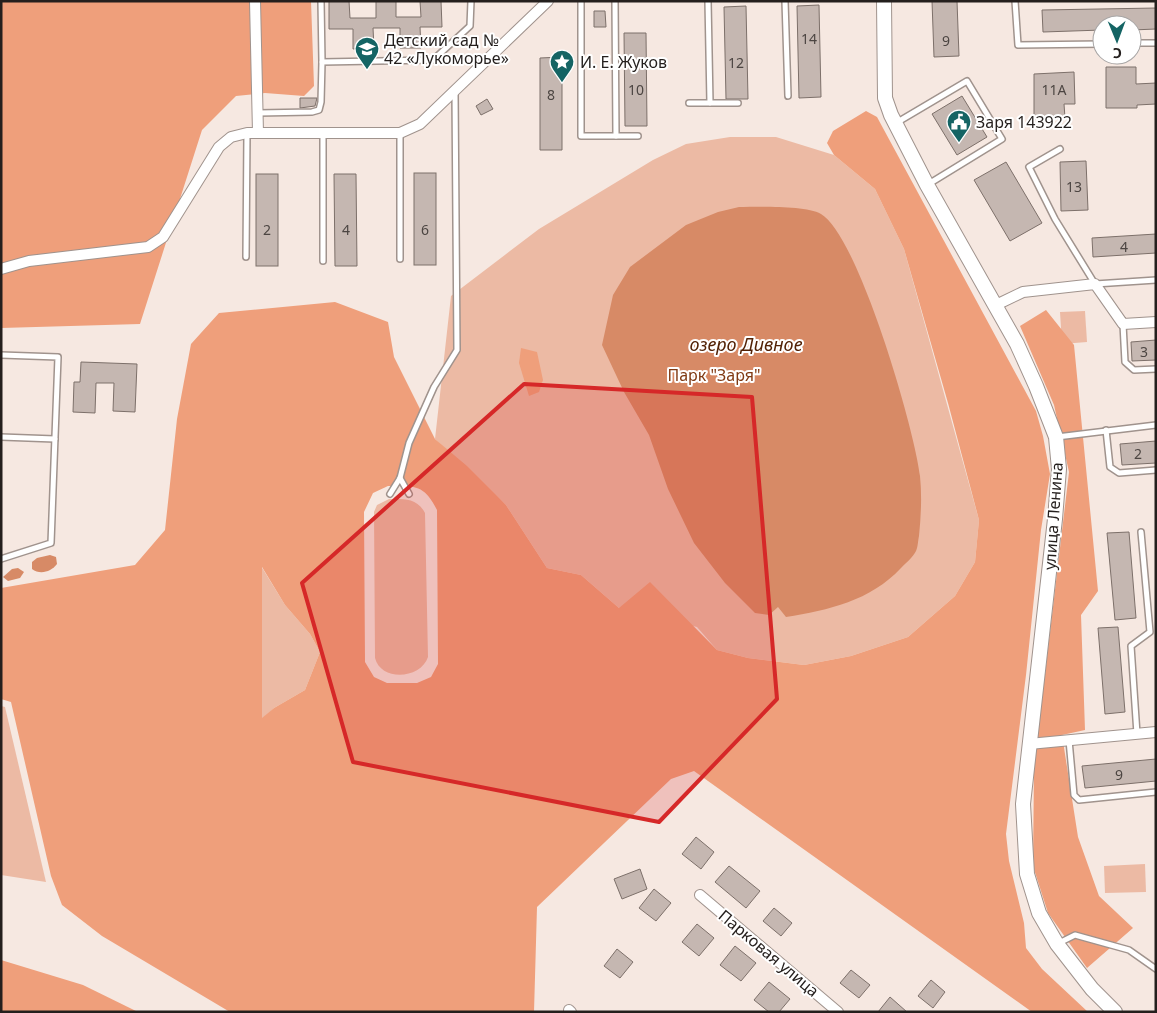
<svg xmlns="http://www.w3.org/2000/svg" width="1157" height="1013" viewBox="0 0 1157 1013" font-family="'Noto Sans',sans-serif">
  <style>
    .green { fill: #ecbaa4 }
    .forest { fill: #ef9f7b; fill-rule: evenodd }
    .water { fill: #d78a66 }
    .building { fill: #c5b7b1; stroke: #7d706a }
    .lines { fill: none; stroke-linecap: round; stroke-linejoin: round }
    .lane-casing { stroke: #a0938d; stroke-width: 8 }
    .street-casing { stroke: #a0938d; stroke-width: 12 }
    .secondary-casing { stroke: #a0938d; stroke-width: 16 }
    .lane { stroke: #fff; stroke-width: 5 }
    .street { stroke: #fff; stroke-width: 10 }
    .secondary { stroke: #fff; stroke-width: 14 }
    .marked { fill: #d62828; fill-opacity: 0.2; stroke: #d62828; stroke-width: 4; stroke-linejoin: round }
    .labels { text-anchor: middle; dominant-baseline: central; stroke-width: 4; stroke-linejoin: round; paint-order: stroke }
    .number-label { font-size: 14px; fill: #4c4542 }
    .poi-label { font-size: 16px; fill: #241f1d; stroke: #fff; text-anchor: start }
    .park-label { font-size: 16px; fill: #803912; stroke: #fff }
    .street-label { font-size: 16px; fill: #241f1d; stroke: #fff }
    .water-label { font-size: 18px; font-style: italic; fill: #532206; stroke: #fff }
  </style>
  <rect width="100%" height="100%" fill="#f6e8e1"/>
  <g class="green">
    <polygon points="730,137 776,137 834,155 875,189 904,249 979,520 975,562 955,596 908,637 851,656 804,665 748,658 717,650 697,627 619,608 581,575 547,568 506,505 435,439 451,296 539,229 653,160 686,144"/>
    <polygon points="1085,311 1087,342 1062,344 1060,312"/>
    <path d="M389,499C405,499 417,498 425,513L428,657C421,679 381,682 375,658L374,512L377,505Z"/>
    <polygon points="261,566 285,605 310,634 320,652 305,690 274,708 262,719"/>
    <polygon points="1,706 5,707 46,882 1,875"/>
    <polygon points="1145,864 1146,892 1105,893 1104,866"/>
  </g>
  <g class="forest">
    <polygon points="1,1 311,1 314,86 304,96 265,93 236,96 202,130 140,324 1,328"/>
    <path d="M866,111L877,117L1036,411L1043,436L1050,474L1041,530L1026,675L1006,834L1009,861L1024,923L1026,948L1042,969L1088,1012H1032L694,771L671,779L537,907L534,1012H230L102,936L62,905L51,876L11,702L1,699V588L135,565L165,530L177,419L191,344L219,313L335,302L388,322L394,357L435,439L467,466L506,505L547,568L581,575L619,608L650,582L717,650L748,658L804,665L851,656L908,637L955,596L975,562L979,520L948,403L904,249L875,189L834,155L827,143L833,131ZM388,486C415,486 424,484 437,510L438,664L431,677L417,683H387L374,677L365,662L364,512L373,493ZM262,567L285,605L310,634L320,652L305,690L274,708L262,718Z"/>
    <polygon points="1046,310 1074,345 1098,591 1081,615 1085,730 1062,735 1078,837 1099,896 1133,928 1087,968 1048,913 1033,866 1034,767 1069,472 1054,405 1020,326"/>
    <polygon points="521,348 537,352 543,380 539,392 529,396 519,363"/>
    <polygon points="1,960 83,985 138,1012 1,1012"/>
  </g>
  <g class="water">
    <path d="M739,207C758,207 805,205 821,214C858,235 915,430 920,476C922,496 921,516 919,536C918,540 918,547 916,551C913,557 906,563 901,568C870,601 829,610 786,617L778,607L769,615L755,613L725,583L694,543L668,489L649,435L624,392L602,345L613,295L630,267L686,225L718,212Z"/>
    <path d="M50,555L56,557L57,564C51,572 40,575 32,569V562L37,558Z"/>
    <polygon points="18,568 24,572 20,578 8,581 3,577 12,569"/>
  </g>
  <g class="building">
    <polygon points="329,1 349,1 350,18 376,18 376,1 396,1 396,17 421,17 420,1 441,1 442,27 420,27 421,48 400,48 400,28 373,28 374,48 353,49 353,29 329,29"/>
    <polygon points="932,1 957,1 959,56 934,57"/>
    <polygon points="819,5 821,97 799,98 797,6"/>
    <polygon points="746,6 748,99 726,99 724,7"/>
    <polygon points="1156,8 1156,29 1132,30 1132,25 1102,25 1102,30 1043,32 1042,10"/>
    <polygon points="594,11 605,11 606,27 594,27"/>
    <polygon points="624,33 646,33 647,126 625,126"/>
    <polygon points="562,57 562,150 540,150 540,58"/>
    <polygon points="1106,67 1136,67 1136,84 1156,83 1156,104 1137,105 1137,108 1106,108"/>
    <polygon points="1074,72 1075,104 1064,104 1065,118 1034,119 1034,74"/>
    <polygon points="962,96 987,137 957,155 932,114"/>
    <polygon points="300,98 317,98 315,106 300,108"/>
    <polygon points="487,99 493,109 481,115 476,106"/>
    <polygon points="1086,161 1088,210 1061,211 1060,162"/>
    <polygon points="1006,162 1042,223 1010,241 974,180"/>
    <rect x="414" y="173" width="22" height="92"/>
    <rect x="256" y="174" width="22" height="92"/>
    <polygon points="334,174 356,174 357,266 335,266"/>
    <polygon points="1156,234 1156,253 1093,257 1092,238"/>
    <polygon points="1156,340 1156,360 1132,361 1131,342"/>
    <polygon points="81,362 137,364 135,412 113,411 114,383 96,383 95,413 73,412 74,382 80,382"/>
    <polygon points="1156,441 1156,463 1122,465 1120,444"/>
    <polygon points="1129,532 1136,618 1115,620 1107,533"/>
    <polygon points="1118,627 1125,712 1105,714 1098,628"/>
    <polygon points="1156,759 1156,781 1085,788 1082,766"/>
    <polygon points="696,837 714,852 701,869 682,854"/>
    <polygon points="729,866 760,891 746,908 715,882"/>
    <polygon points="640,869 647,889 622,899 614,879"/>
    <polygon points="654,889 671,903 656,921 639,908"/>
    <polygon points="774,908 792,923 781,936 763,921"/>
    <polygon points="697,924 714,938 699,956 682,942"/>
    <polygon points="735,946 756,963 741,981 720,965"/>
    <polygon points="617,949 633,962 620,978 604,966"/>
    <polygon points="851,970 870,985 859,998 840,983"/>
    <polygon points="931,980 945,992 933,1008 918,996"/>
    <polygon points="769,982 790,999 779,1012 769,1012 754,1000"/>
    <polygon points="890,997 907,1012 878,1012"/>
  </g>
  <g class="lines">
    <defs>
      <g id="lane">
        <polyline points="321,1 322,62"/>
        <polyline points="581,1 581,136 616,136 615,1"/>
        <polyline points="708,1 710,103"/>
        <polyline points="785,1 788,96"/>
        <polyline points="1015,1 1018,45 1102,44"/>
        <polyline points="1132,43 1156,43"/>
        <polyline points="689,103 738,103"/>
        <polyline points="258,113 312,112 319,110 321,102 322,62 433,60 470,26 471,1"/>
        <polyline points="896,123 967,81 1002,139 927,185"/>
        <polyline points="323,133 323,261"/>
        <polyline points="616,136 638,136"/>
        <polyline points="1060,149 1029,167 1055,219 1095,284 1156,280"/>
        <polyline points="246,257 247,133"/>
        <polyline points="400,259 400,133"/>
        <polyline points="1123,324 1125,362 1134,370 1156,369"/>
        <polyline points="1,355 58,357 51,543 1,559"/>
        <polyline points="1106,430 1110,467 1119,473 1156,470"/>
        <polyline points="1,437 55,439"/>
        <polyline points="1057,437 1156,425"/>
        <polyline points="400,478 409,494"/>
        <polyline points="390,494 400,478 409,443 434,387 457,350 455,92"/>
        <polyline points="1137,734 1131,646 1150,632 1141,532"/>
        <polyline points="1069,740 1074,795 1079,800 1156,792"/>
        <polyline points="1057,944 1075,935 1129,950 1156,969"/>
      </g>
      <g id="street">
        <polyline points="255,1 258,133"/>
        <polyline points="1,269 29,261 148,247 163,237 219,147 231,137 247,133 400,133 420,124 548,1"/>
        <polyline points="996,305 1023,292 1095,284 1123,324 1156,322"/>
        <polyline points="1029,744 1156,732"/>
        <polyline points="700,895 838,1012"/>
        <polyline points="569,1010 571,1012"/>
      </g>
      <polyline id="secondary" points="884,1 885,98 891,115 927,185 1017,344 1036,386 1056,437 1059,469 1055,519 1023,804 1027,874 1039,913 1057,944 1092,989 1115,1012"/>
    </defs>
    <use href="#lane" class="lane-casing"/>
    <use href="#street" class="street-casing"/>
    <use href="#secondary" class="secondary-casing"/>
    <use href="#lane" class="lane"/>
    <use href="#street" class="street"/>
    <use href="#secondary" class="secondary"/>
  </g>
  <path class="marked" d="M524,384L752,397L777,699L659,822L353,762L302,583Z"/>
  <defs>
    <symbol id="school-pin" viewBox="-11 -11 22 30"><path d="M0 17L-7.5 6A9.5 9.5 0 1 1 7.5 6Z" fill="#146464" stroke="#fff"/><path d="M0-5L7-2L0 1L-7-2ZM-4 1L0 2.5L4 1V4Q0 6-4 4Z" fill="#fff"/></symbol>
    <symbol id="sight-pin" viewBox="-11 -11 22 30"><path d="M0 17L-7.5 6A9.5 9.5 0 1 1 7.5 6Z" fill="#146464" stroke="#fff"/><path d="M0-6L1.8-2.2L6-1.7L2.9 1.2L3.7 5.4L0 3.3L-3.7 5.4L-2.9 1.2L-6-1.7L-1.8-2.2Z" fill="#fff"/></symbol>
    <symbol id="civic-pin" viewBox="-11 -11 22 30"><path d="M0 17L-7.5 6A9.5 9.5 0 1 1 7.5 6Z" fill="#146464" stroke="#fff"/><path d="M-.6-6.5H3V-4.5H.6V-3L4-1V1h2V6H-6V1h2V-1L-.6-3ZM-1.2 2.5V6h2.4V2.5Z" fill="#fff"/></symbol>
  </defs>
  <g fill-rule="evenodd">
    <use href="#school-pin" x="353" y="35" width="28" height="38"/>
    <use href="#sight-pin" x="548" y="48" width="28" height="38"/>
    <use href="#civic-pin" x="945" y="108" width="28" height="38"/>
  </g>
  <g class="labels">
    <g class="number-label">
      <text x="809" y="38">14</text>
      <text x="946" y="40">9</text>
      <text x="736" y="62">12</text>
      <text x="636" y="89">10</text>
      <text x="1054" y="89">11А</text>
      <text x="551" y="94">8</text>
      <text x="1074" y="186">13</text>
      <text x="267" y="229">2</text>
      <text x="346" y="229">4</text>
      <text x="425" y="229">6</text>
      <text x="1124" y="246">4</text>
      <text x="1144" y="351">3</text>
      <text x="1138" y="453">2</text>
      <text x="1119" y="774">9</text>
    </g>
    <g class="poi-label">
      <text x="384" y="40">Детский сад №<tspan x="384" dy="18">42 «Лукоморье»</tspan></text>
      <text x="580" y="62">И. Е. Жуков</text>
      <text x="976" y="122">Заря 143922</text>
    </g>
    <g class="park-label">
      <text x="714" y="375">Парк "Заря"</text>
    </g>
    <g class="street-label">
      <text transform="translate(1053 516) rotate(-86)">улица Ленина</text>
      <text transform="translate(769 953) rotate(40)">Парковая улица</text>
    </g>
    <g class="water-label">
      <text x="746" y="344">озеро Дивное</text>
    </g>
  </g>
  <rect width="1157" height="1013" fill="none" stroke="#241f1d" stroke-width="5"/>
  <g transform="translate(1117 40) rotate(179)"><circle r="24" fill="#ffffff" stroke="#a7a5a5"/>
  <path d="M0-4L9 19L0 12L-9 19Z" fill="#146464"/>
  <text y="-8" font-size="14" font-weight="bold" text-anchor="middle" fill="#241f1d">С</text>
  </g>
</svg>
